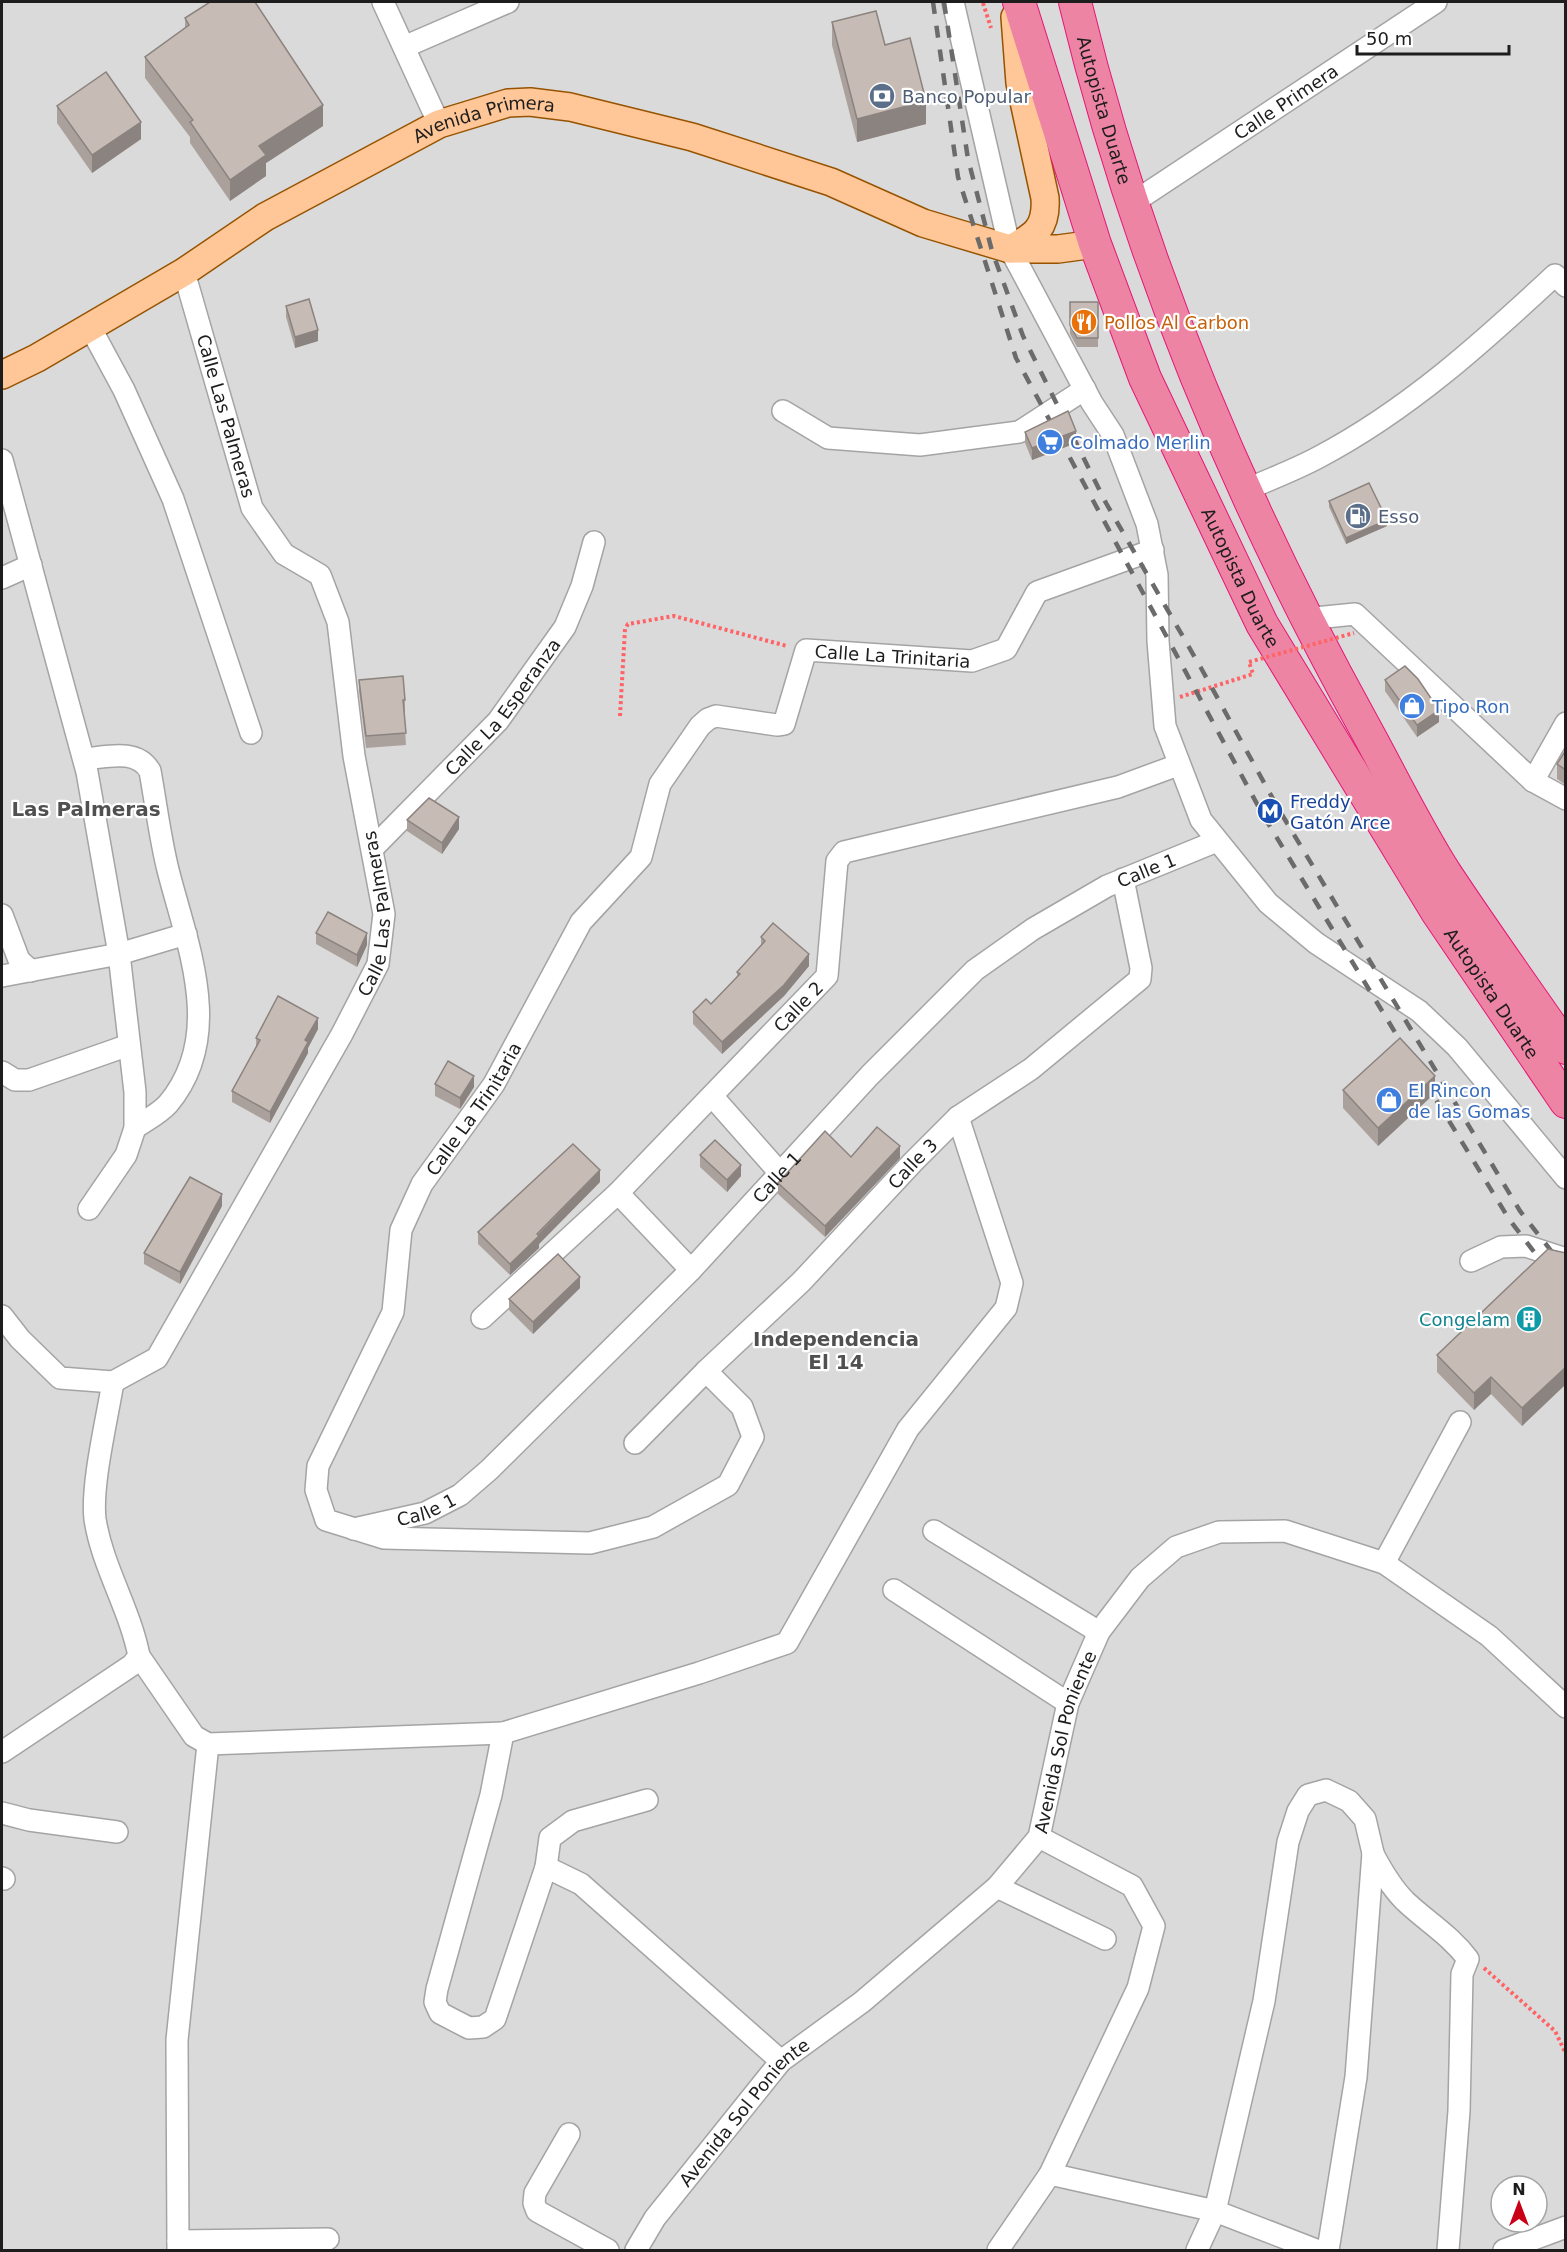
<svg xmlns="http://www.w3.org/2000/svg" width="1567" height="2252" viewBox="0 0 1567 2252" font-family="'DejaVu Sans',sans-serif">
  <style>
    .residential { fill: #dbdada; fill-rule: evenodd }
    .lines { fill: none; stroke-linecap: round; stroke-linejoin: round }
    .minor-casing { stroke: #a4a4a4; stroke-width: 24 }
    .major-casing { stroke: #965300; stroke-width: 30 }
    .highway-casing { stroke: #e51776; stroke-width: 34 }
    .path { stroke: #ff6365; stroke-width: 4; stroke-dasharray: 3 3; stroke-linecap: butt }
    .minor { stroke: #fff; stroke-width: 21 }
    .major { stroke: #ffc697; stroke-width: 27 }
    .highway { stroke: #ed84a3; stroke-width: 32 }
    .rail { stroke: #6b6b6b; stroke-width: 4.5; stroke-dasharray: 12 12; stroke-linecap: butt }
    .path-bridge { stroke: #ff6365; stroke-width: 4; stroke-dasharray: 3 3; stroke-linecap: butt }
    .wall { fill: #aba19c }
    .shaded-wall { fill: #8b837f }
    .building { fill: #c7bbb5; stroke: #8b837f; stroke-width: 1.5 }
    .labels { text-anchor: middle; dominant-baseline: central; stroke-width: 4.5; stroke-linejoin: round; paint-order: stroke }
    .service-label { font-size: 18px; fill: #4e5e75; stroke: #fff; text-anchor: start }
    .street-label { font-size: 18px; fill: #1d1d1d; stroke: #fff }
    .food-label { font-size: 18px; fill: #c56008; stroke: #fff; text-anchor: start }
    .shop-label { font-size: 18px; fill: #366cbe; stroke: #fff; text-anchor: start }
    .transit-label { font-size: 18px; fill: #164399; stroke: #fff; text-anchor: start }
    .culture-label { font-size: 18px; fill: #0d838f; stroke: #fff; text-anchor: end }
    .neighbourhood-label { font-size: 20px; font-weight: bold; fill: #505050; stroke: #fff }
  </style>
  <rect width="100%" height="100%" fill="#efe9e2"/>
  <path class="residential" d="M2,2H1565V2250H2ZM1501,2186H1537V2222H1501Z"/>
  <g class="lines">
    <defs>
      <g id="minor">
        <polyline points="383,2 439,124"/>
        <polyline points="953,2 1010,249 1092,403 1113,435 1147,524 1157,575 1158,641 1165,726 1201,820 1268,903 1316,943 1419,1011 1457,1047 1566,1178"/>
        <polyline points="404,47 508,2"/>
        <path id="s1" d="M1134,202L1436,2"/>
        <polyline points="90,327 124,390 173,499 251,733"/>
        <polyline points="783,411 828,438 920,445 1019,432 1085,389"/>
        <polyline points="2,460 87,772 119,954 135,1092 135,1128 126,1155 89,1209"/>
        <path d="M1243,491C1268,480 1295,470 1319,457C1408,410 1482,343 1555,275L1566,286"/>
        <polyline points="2,578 31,565"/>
        <polyline points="1305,619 1355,614 1533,781 1566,799"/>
        <path d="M84,759C107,757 137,748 150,771C156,804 160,838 168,870C187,945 226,1035 168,1104C160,1113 145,1121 135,1128"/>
        <polyline points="1533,781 1566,723"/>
        <path id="s2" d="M373,848L498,721L565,627L582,586L594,542"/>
        <polyline points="2,915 19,960 31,971"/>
        <polyline points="2,976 119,954 186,934"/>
        <polyline points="2,1072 15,1080 29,1080 129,1045"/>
        <polyline points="712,1096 780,1173"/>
        <polyline points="618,1193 691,1270"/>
        <polyline points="1471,1261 1501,1247 1526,1246 1566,1259"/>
        <path id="s3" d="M2,1316L20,1339L60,1378L113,1382L157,1358L342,1034L378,964L384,914L354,756L338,622L320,575L284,554L252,508L184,272"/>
        <path id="s4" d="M482,1318L618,1193L827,976L837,861L844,852L1118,787L1178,765"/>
        <path id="s5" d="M706,1371L742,1407L753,1437L728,1485L653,1527L590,1543L384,1538L326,1520L316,1490L318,1466L393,1312L401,1230L422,1184L494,1084L581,922L641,857L660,784L700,726L708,719L716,716L777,725L784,724L806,650L972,661L1006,649L1037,592L1153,550"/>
        <path id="s6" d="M635,1443L706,1371L801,1282L913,1162L958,1117L1031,1069L1140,979L1141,968L1123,879"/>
        <path id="s7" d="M354,1529L425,1513L460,1495L489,1470L691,1270L870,1075L975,970L1033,929L1107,886L1217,841"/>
        <polyline points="934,1531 1099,1632"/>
        <polyline points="1384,1563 1460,1422"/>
        <polyline points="894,1590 1068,1703"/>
        <polyline points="139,1656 194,1736 208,1744 503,1733"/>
        <path d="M2,1752L132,1665L139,1656C130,1609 102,1566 95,1519C91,1485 107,1419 113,1382"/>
        <polyline points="647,1800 573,1821 550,1838 546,1867 495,2019 483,2027 469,2028 440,2013 435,2002 437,1989 491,1795 503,1733 699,1673 787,1643 908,1429 1006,1308 1012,1283 958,1117"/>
        <polyline points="2,1813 29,1820 117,1832"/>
        <path d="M1373,1854C1382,1871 1391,1887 1405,1901C1426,1921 1450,1935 1468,1959L1462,1974L1459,2111L1448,2250"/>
        <polyline points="546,1867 581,1884 781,2061"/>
        <polyline points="2,1878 4,1879"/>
        <polyline points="997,1887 1105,1939"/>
        <polyline points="569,2134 535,2193 534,2203 537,2211 608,2250"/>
        <polyline points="1050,2174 1215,2211 1316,2250"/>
        <polyline points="178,2241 328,2239"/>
        <polyline points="178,2250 177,2040 208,1744"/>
        <path id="s8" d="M636,2250L655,2218L781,2061L862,2002L997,1887L1039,1837L1068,1703L1099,1632L1140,1578L1176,1547L1219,1532L1285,1531L1384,1563L1489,1636L1566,1707"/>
        <polyline points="998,2250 1050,2174 1138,1988 1154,1926 1132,1886 1039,1837"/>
        <polyline points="1197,2250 1215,2211 1264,2001 1288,1842 1298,1811 1308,1795 1326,1790 1349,1801 1365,1819 1373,1853 1356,2077 1328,2250"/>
        <polyline points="1504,2250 1566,2227"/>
      </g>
      <g id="major">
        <path d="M1010,249C1035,236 1047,228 1045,198L1020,83L1015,17"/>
        <path id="s9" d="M2,375L37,358L184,272L265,217L439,124L508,103L530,102L570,107L692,137L831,182L923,223L1010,249H1058L1095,244"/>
      </g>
      <g id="highway">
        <path id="s10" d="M1019,2L1095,244L1145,378L1262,624L1437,912L1566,1102"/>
        <path id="s11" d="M1075,2C1136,255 1238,498 1364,726C1391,775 1416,827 1446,874C1485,933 1526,990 1566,1048"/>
      </g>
    </defs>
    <use href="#minor" class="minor-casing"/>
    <use href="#major" class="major-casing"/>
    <use href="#highway" class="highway-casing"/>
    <g class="path">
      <polyline points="983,3 991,28"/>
      <polyline points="1180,697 1253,674 1249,662"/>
      <polyline points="620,716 625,629 628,624 674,616 787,646"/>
      <polyline points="1484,1968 1555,2031 1566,2054"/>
    </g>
    <use href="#minor" class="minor"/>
    <use href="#major" class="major"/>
    <use href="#highway" class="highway"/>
    <g class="rail">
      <polyline points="933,2 958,177 1016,358 1263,815 1407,1052"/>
      <polyline points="944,2 968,159 992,251 1023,336 1106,503 1201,668 1278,808 1520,1211 1566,1270"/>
      <polyline points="1424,1080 1509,1219 1566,1294"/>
    </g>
    <polyline class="path-bridge" points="1249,662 1354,633"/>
  </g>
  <g class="wall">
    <polygon points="185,18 323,126 266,163 266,176 230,201 190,143 190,137 145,78 145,57 185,28"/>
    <polygon points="832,22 885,45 926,124 857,142 832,45"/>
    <polygon points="57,106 141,139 92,173 57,123"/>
    <polygon points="1070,302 1098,302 1098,347 1077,347 1070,334"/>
    <polygon points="286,306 318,341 295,348 286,317"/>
    <polygon points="1025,432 1076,443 1032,460 1025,443"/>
    <polygon points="1329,501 1387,526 1346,544 1329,507"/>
    <polygon points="359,680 405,700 405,712 404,712 406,745 366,748 359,691"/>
    <polygon points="1385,680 1439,722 1417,737 1385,691"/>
    <polygon points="1566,750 1566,785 1557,779 1557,764"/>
    <polygon points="407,820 459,829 442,854 407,831"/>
    <polygon points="316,933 367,945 357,967 316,944"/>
    <polygon points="761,937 809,966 784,996 722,1054 693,1024 693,1012 711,1004 737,976 737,972 761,945"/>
    <polygon points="318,1029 308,1048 308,1053 270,1123 232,1102 232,1091 256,1047 256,1038"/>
    <polygon points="435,1084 474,1087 460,1109 435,1096"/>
    <polygon points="1343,1090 1435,1093 1378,1146 1343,1108"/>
    <polygon points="700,1155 741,1176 727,1192 700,1167"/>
    <polygon points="851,1157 900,1158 825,1237 778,1194 778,1183"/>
    <polygon points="600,1182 539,1244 539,1248 510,1275 478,1244 478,1232"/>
    <polygon points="222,1206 180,1284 144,1264 144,1253"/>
    <polygon points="1566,1253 1566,1384 1522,1426 1491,1394 1474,1410 1437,1372 1437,1355"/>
    <polygon points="580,1288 533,1334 509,1310 509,1299"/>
  </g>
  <g class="shaded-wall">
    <polygon points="926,101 926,124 857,142 857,119"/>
    <polygon points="323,105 323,126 266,163 266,176 230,201 230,180 259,146"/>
    <polygon points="141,122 141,139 92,173 92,155"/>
    <polygon points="318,330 318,341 295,348 295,337"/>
    <polygon points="1076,431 1076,443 1032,460 1032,448"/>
    <polygon points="1387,520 1387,526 1346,544 1346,538"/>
    <polygon points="1439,710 1439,722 1417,737 1417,725"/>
    <polygon points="459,817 459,829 442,854 442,843"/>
    <polygon points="367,933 367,945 357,967 357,955"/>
    <polygon points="809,954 809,966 784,996 722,1054 722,1042"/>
    <polygon points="318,1018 318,1029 308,1048 308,1053 270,1123 270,1112 305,1040"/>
    <polygon points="474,1076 474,1087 460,1109 460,1098"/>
    <polygon points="1435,1076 1435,1093 1378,1146 1378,1128"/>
    <polygon points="900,1146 900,1158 825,1237 825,1226"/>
    <polygon points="741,1165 741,1176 727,1192 727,1180"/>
    <polygon points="600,1170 600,1182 539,1244 539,1248 510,1275 510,1264"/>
    <polygon points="222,1194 222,1206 180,1284 180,1272"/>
    <polygon points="580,1277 580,1288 533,1334 533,1322"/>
    <polygon points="1566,1367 1566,1384 1522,1426 1522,1408"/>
    <polygon points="1491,1377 1491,1394 1474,1410 1474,1393"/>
  </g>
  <g class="building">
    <polygon points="210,2 255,2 323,105 259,146 266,155 230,180 190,122 193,120 145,57 189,25 185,18"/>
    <polygon points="876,11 885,45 910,38 926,101 857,119 832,22"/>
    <polygon points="106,72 141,122 92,155 57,106"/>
    <polygon points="309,299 318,330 295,337 286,306"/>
    <polygon points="1070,302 1098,302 1098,338 1077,338 1070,325"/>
    <polygon points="1068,411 1076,431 1032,448 1025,432"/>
    <polygon points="1369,483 1387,520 1346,538 1329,501"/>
    <polygon points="1405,666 1418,679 1439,710 1417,725 1385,680"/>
    <polygon points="403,676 405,700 403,700 406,733 366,736 359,680"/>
    <polygon points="1566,750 1566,770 1557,764"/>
    <polygon points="429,798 459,817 442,843 407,820"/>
    <polygon points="328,912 367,933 357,955 316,933"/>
    <polygon points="773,923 809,954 784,985 722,1042 693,1012 706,999 711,1004 740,974 737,972 765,941 761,937"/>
    <polygon points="278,996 318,1018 305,1040 308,1042 270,1112 232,1091 260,1040 256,1038"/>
    <polygon points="1400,1038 1435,1076 1378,1128 1343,1090"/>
    <polygon points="448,1061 474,1076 460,1098 435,1084"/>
    <polygon points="877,1127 900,1146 825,1226 778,1183 825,1131 851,1157"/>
    <polygon points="715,1140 741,1165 727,1180 700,1155"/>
    <polygon points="573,1144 600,1170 537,1234 539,1236 510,1264 478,1232"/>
    <polygon points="190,1177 222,1194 180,1272 144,1253"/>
    <polygon points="1548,1249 1566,1253 1566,1367 1522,1408 1491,1377 1474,1393 1437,1355"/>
    <polygon points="558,1254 580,1277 533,1322 509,1299"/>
  </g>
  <defs>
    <symbol id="bank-disc" viewBox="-11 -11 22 22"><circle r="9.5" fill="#5c6f8a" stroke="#fff"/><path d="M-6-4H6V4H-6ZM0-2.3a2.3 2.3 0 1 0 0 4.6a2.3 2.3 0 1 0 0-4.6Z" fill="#fff"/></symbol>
    <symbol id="restaurant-disc" viewBox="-11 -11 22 22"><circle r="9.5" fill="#e8710a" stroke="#fff"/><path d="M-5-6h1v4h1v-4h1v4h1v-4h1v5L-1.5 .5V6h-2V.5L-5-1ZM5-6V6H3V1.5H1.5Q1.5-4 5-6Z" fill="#fff"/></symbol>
    <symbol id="supermarket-disc" viewBox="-11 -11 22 22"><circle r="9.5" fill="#3f7fe0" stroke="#fff"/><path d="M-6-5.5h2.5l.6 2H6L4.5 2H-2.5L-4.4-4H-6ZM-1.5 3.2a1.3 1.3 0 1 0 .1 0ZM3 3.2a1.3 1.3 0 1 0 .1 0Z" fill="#fff"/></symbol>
    <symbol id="fuel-disc" viewBox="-11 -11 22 22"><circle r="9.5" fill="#5c6f8a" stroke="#fff"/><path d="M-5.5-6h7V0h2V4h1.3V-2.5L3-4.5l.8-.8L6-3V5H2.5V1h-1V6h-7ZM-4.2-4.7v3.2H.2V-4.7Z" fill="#fff"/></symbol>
    <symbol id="shop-disc" viewBox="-11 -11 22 22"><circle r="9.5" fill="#3f7fe0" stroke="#fff"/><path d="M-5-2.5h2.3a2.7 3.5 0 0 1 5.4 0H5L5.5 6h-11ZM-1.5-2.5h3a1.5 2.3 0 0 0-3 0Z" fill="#fff"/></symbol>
    <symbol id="metro-disc" viewBox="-11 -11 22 22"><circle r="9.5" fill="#1a4fb4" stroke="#fff"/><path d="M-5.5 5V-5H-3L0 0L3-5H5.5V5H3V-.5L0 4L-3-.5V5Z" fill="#fff"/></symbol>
    <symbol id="building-disc" viewBox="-11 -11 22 22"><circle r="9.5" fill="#0f9aa8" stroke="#fff"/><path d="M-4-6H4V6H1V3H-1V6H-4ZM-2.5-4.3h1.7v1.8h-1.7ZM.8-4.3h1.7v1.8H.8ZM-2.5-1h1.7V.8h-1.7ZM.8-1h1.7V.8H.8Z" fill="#fff"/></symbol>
  </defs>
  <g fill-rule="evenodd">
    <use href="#bank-disc" x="867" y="81" width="30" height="30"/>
    <use href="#restaurant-disc" x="1069" y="307" width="30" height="30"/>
    <use href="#supermarket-disc" x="1035" y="427" width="30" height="30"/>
    <use href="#fuel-disc" x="1343" y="501" width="30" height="30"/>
    <use href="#shop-disc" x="1397" y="691" width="30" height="30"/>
    <use href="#metro-disc" x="1255" y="796" width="30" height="30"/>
    <use href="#shop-disc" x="1374" y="1085" width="30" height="30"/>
    <use href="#building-disc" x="1514" y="1304" width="30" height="30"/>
  </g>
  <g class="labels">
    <g class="service-label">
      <text x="902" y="96">Banco Popular</text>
      <text x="1378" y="516">Esso</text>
    </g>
    <g class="street-label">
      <text stroke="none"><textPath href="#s1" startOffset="182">Calle Primera</textPath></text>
      <text stroke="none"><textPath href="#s11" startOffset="112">Autopista Duarte</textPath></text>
      <text stroke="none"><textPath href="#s9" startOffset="550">Avenida Primera</textPath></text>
      <text transform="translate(226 416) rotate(74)">Calle Las Palmeras</text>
      <text stroke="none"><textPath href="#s10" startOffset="618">Autopista Duarte</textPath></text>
      <text stroke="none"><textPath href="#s5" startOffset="1708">Calle La Trinitaria</textPath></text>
      <text stroke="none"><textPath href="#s2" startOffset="192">Calle La Esperanza</textPath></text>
      <text stroke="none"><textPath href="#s7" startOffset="1047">Calle 1</textPath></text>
      <text stroke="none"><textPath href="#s3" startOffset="690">Calle Las Palmeras</textPath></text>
      <text stroke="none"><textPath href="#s10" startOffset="1104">Autopista Duarte</textPath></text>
      <text stroke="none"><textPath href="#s4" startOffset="444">Calle 2</textPath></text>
      <text stroke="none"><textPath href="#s5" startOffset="1006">Calle La Trinitaria</textPath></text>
      <text stroke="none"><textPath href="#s6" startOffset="394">Calle 3</textPath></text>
      <text stroke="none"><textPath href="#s7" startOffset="561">Calle 1</textPath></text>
      <text stroke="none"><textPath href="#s7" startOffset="75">Calle 1</textPath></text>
      <text stroke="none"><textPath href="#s8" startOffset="680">Avenida Sol Poniente</textPath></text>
      <text stroke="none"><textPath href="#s8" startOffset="176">Avenida Sol Poniente</textPath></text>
    </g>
    <g class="food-label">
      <text x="1104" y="322">Pollos Al Carbon</text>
    </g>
    <g class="shop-label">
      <text x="1070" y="442">Colmado Merlin</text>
      <text x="1432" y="706">Tipo Ron</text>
      <text x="1408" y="1090">El Rincon<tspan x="1408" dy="21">de las Gomas</tspan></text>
    </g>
    <g class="transit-label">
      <text x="1290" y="801">Freddy<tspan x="1290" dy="21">Gatón Arce</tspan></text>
    </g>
    <g class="culture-label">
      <text x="1510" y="1319">Congelam</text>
    </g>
    <g class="neighbourhood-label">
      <text x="86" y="809">Las Palmeras</text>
      <text x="836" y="1339">Independencia<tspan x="836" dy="23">El 14</tspan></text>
    </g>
  </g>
  <rect width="1567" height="2252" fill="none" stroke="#1d1d1d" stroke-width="6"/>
  <g transform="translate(1519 2204)"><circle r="28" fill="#ffffff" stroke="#a5a5a5" stroke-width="1.5"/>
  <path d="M0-4.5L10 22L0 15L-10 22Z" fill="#ca0017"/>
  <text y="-9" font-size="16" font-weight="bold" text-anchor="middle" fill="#1d1d1d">N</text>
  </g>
  <path d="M1357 45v9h152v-9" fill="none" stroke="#1d1d1d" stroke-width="3"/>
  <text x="1366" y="45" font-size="18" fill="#1d1d1d" stroke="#ffffff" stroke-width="4.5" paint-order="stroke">50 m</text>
</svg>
